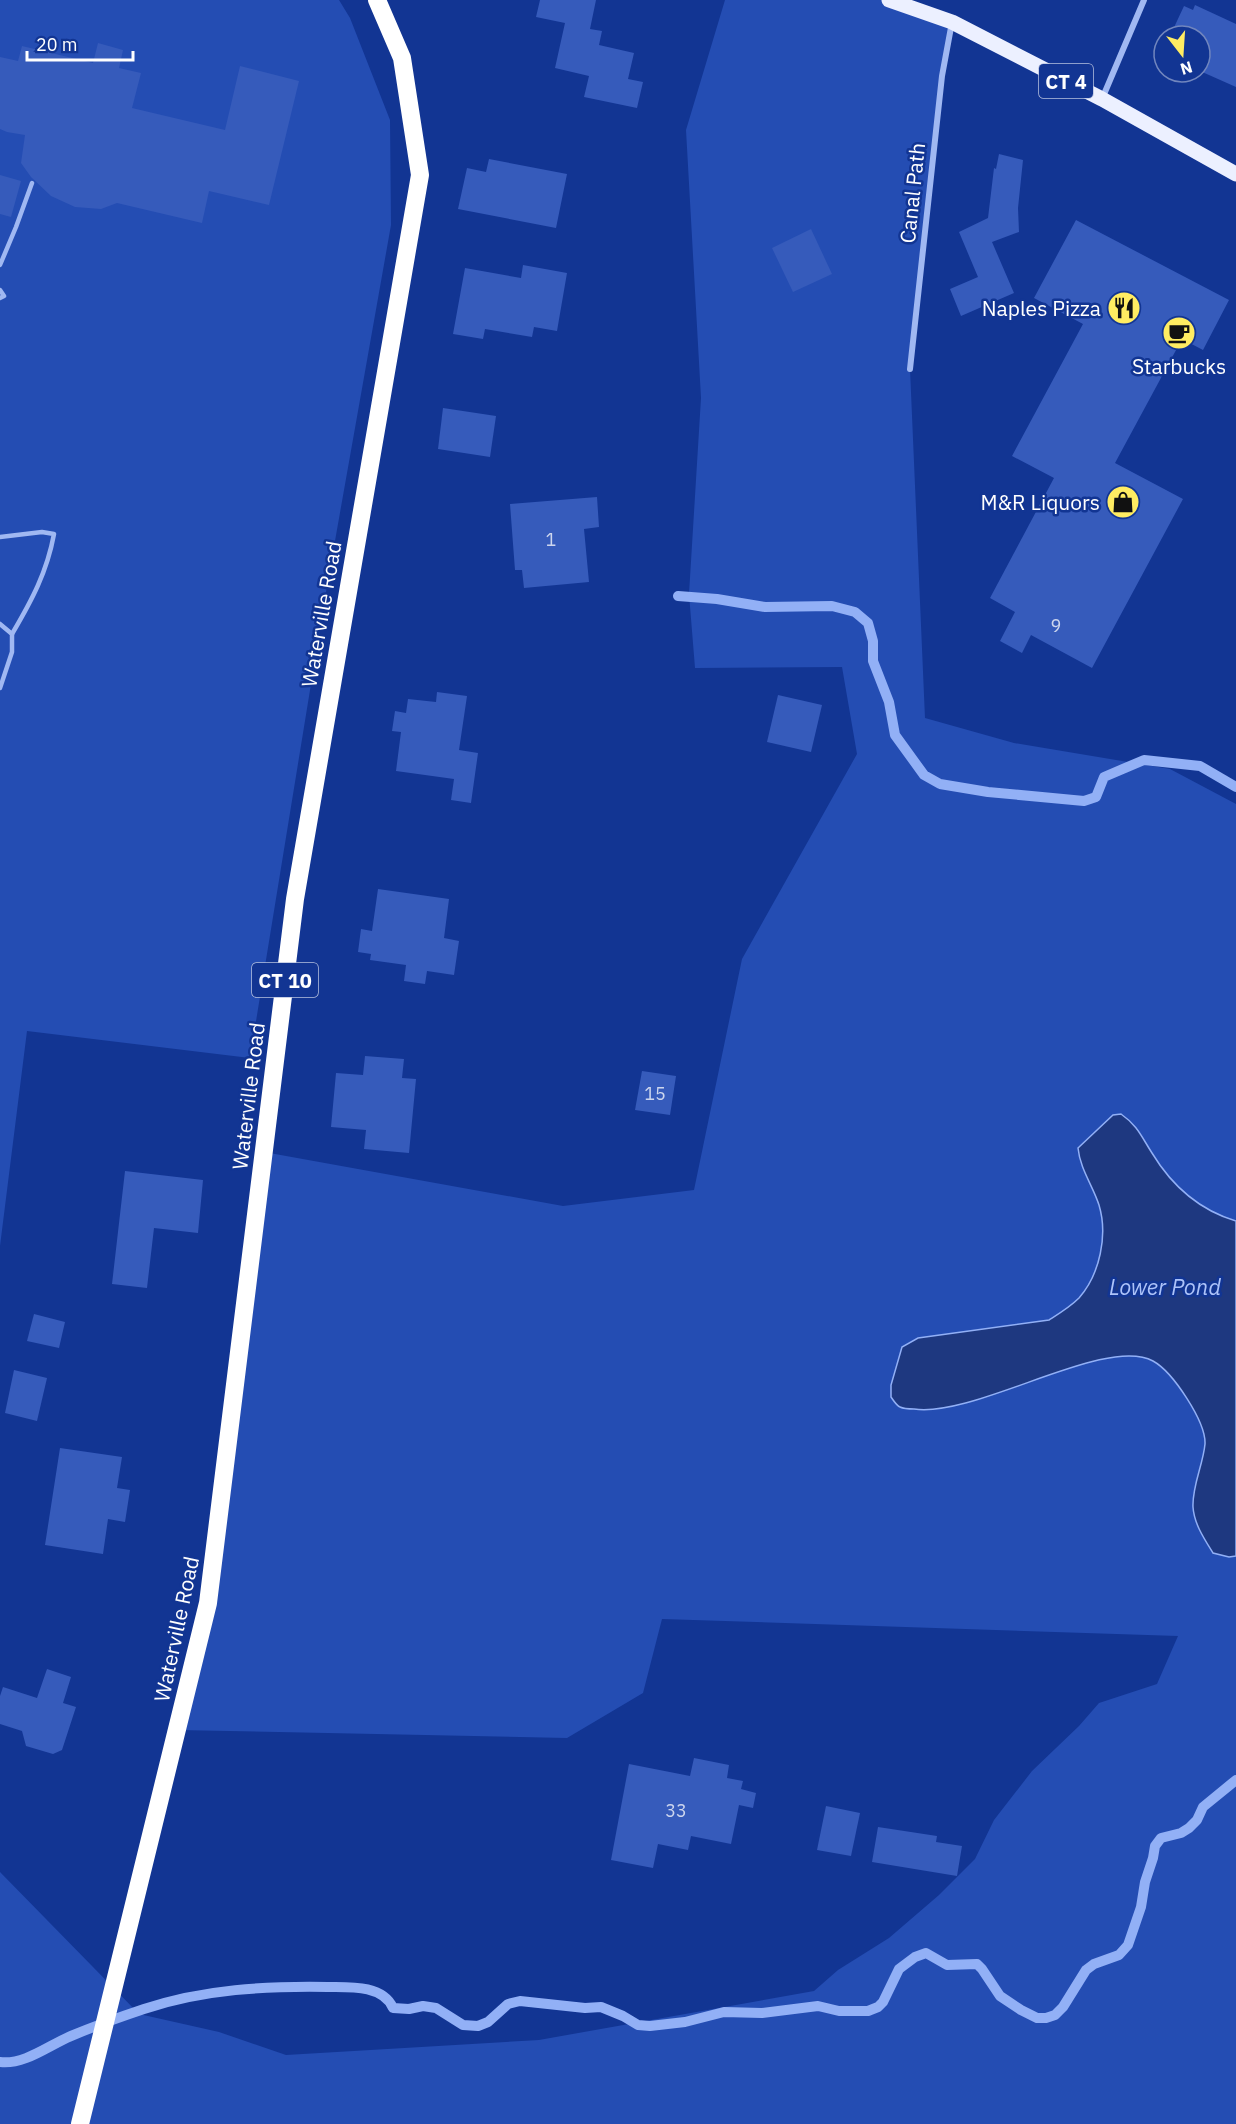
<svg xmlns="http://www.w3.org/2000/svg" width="1236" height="2124" viewBox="0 0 1236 2124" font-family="'IBM Plex Sans',sans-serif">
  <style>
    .green { fill: #244db3 }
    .water { fill: #1e3880; stroke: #92b0f6; stroke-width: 1.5 }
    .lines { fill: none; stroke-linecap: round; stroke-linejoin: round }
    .stream { stroke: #92b0f6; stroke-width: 10 }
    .building { fill: #365bbb }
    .lane { stroke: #a0b8f2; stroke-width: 4.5 }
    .street { stroke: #a0b8f2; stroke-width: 6 }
    .primary { stroke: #ecf0ff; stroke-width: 15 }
    .highway { stroke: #fff; stroke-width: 18 }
    .labels { text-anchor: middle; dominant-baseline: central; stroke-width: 5; stroke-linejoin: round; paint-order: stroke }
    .number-label { font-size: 18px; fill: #cdd6ee }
    .shield { fill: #123593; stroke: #b8c2df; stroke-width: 1.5 }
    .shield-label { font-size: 20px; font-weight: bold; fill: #fff }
    .street-label { font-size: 21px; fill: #fff; stroke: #123593 }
    .poi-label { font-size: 21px; fill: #fff; stroke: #123593; text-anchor: end }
    .water-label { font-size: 22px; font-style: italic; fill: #adc3f9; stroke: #123593 }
  </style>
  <rect width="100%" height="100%" fill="#123593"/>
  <g class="green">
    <polygon points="0,0 339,0 350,18 390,120 391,225 327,586 250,1058 27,1031 0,1246"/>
    <polygon points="725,0 889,0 952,22 942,76 910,369 925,718 1014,743 1170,769 1236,804 1236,2124 0,2124 0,1872 139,2014 219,2032 286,2055 539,2040 814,1991 838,1970 889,1938 939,1895 975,1859 994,1820 1032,1771 1079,1726 1099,1703 1157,1684 1178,1636 662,1619 643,1693 567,1738 177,1730 208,1603 264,1152 563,1206 694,1190 742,959 857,754 842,667 695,668 689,594 701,398 686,130"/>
  </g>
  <path class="water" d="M1121,1114C1138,1126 1141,1136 1152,1153C1172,1186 1199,1210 1236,1221V1556L1229,1557L1213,1553C1205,1540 1194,1524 1193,1507C1192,1486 1203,1465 1205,1444C1206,1422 1173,1372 1153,1361C1105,1335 976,1418 914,1409C910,1409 904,1409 900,1407C897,1406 893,1400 891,1397V1385L902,1347L918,1338L1049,1320C1060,1313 1070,1307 1079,1298C1100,1274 1108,1235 1099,1205C1093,1186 1080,1169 1078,1148L1113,1115Z"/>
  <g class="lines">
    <g class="stream">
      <polyline points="678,596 717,599 765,607 832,606 855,612 868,623 873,641 873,661 889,702 895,735 924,775 940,784 988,792 1084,801 1096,797 1104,777 1144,760 1200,766 1236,787"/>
      <path d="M0,2062C25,2065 49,2045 71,2036C95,2026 120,2017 144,2009C204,1989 266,1986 328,1987C350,1987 383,1985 393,2008L409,2009L423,2006L436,2008L463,2025L478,2026L488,2022L508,2004L520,2001L585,2008L601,2007L623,2016L638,2025L650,2026L685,2022L724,2012L762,2013L818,2006L839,2011H868L878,2007L883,2002L899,1969L915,1957L926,1953L947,1965L977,1964L982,1969L1000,1996L1021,2010L1037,2018H1046L1055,2015L1063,2007L1086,1970L1094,1964L1119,1955L1128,1945L1141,1907L1145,1882L1153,1858L1155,1846L1161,1838L1181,1833L1189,1828L1197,1820L1203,1807L1236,1780"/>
    </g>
  </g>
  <g class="building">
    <polygon points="540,0 596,0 590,29 602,31 599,45 634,53 628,79 643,82 637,108 584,97 589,76 555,68 565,23 536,17"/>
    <polygon points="1195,5 1236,24 1236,87 1200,71 1200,36 1170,36 1184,6 1193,10"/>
    <polygon points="98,43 123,50 119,68 141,73 132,108 225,130 240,66 299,81 269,205 209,191 202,223 117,203 101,209 75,207 51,196 31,177 21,163 25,135 7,132 0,129 0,57 18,61 22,46 93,63"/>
    <polygon points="999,154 1023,160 1018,208 1019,232 992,242 1014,293 961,316 950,289 978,277 959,232 988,218 994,168 996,169"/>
    <polygon points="489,159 567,174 556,228 458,209 467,168 486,172"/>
    <polygon points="0,175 21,181 11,217 0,214"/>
    <polygon points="1076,220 1229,300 1203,350 1182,339 1115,463 1183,499 1092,668 1031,635 1022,653 1000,641 1015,612 990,598 1054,478 1012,456 1083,324 1034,298"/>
    <polygon points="811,229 832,274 793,292 772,248"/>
    <polygon points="523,265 567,273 557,331 534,327 532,337 485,329 483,339 453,334 465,268 521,278"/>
    <polygon points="443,408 496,416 490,457 438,449"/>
    <polygon points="597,497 599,527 584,529 589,582 524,588 522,570 515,570 510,504"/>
    <polygon points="437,692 467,696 459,750 478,753 471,803 451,800 454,779 396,771 401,732 392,731 395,711 406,713 408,699 436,702"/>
    <polygon points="778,695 822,705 811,752 767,742"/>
    <polygon points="378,889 449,899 444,938 459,941 454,975 427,971 425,984 404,981 406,965 370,960 371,954 358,952 361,929 372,931"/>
    <polygon points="365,1056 404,1059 402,1078 416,1079 409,1153 364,1149 366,1130 331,1127 336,1073 363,1075"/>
    <polygon points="642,1071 676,1076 670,1115 635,1110"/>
    <polygon points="125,1171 203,1180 198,1233 154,1228 147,1288 112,1284"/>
    <polygon points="34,1314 65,1322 59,1348 27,1341"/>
    <polygon points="14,1370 47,1378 37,1421 5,1413"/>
    <polygon points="60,1448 122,1457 117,1488 130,1490 125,1522 108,1519 103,1554 45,1545"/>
    <polygon points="47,1669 71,1677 63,1703 76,1707 62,1750 53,1754 26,1746 22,1731 0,1724 0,1696 3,1687 37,1698"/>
    <polygon points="694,1758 729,1765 727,1778 743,1781 741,1789 756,1793 753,1808 739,1805 731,1844 691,1836 688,1850 658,1844 653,1868 611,1860 629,1764 690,1776"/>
    <polygon points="826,1806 860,1813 851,1856 817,1850"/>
    <polygon points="878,1827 937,1836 936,1842 962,1846 957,1876 872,1862"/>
  </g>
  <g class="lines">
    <g class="lane">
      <polyline points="0,265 16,227 32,183"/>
      <polyline points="0,290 4,296 0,298"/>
      <path d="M0,537L42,532L54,534C47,572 32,600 12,634"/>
      <polyline points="0,624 12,634 12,652 0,688"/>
    </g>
    <g class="street">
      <polyline points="1102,99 1144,0"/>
      <polyline points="910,369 942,76 952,22"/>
    </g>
    <polyline class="primary" points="889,0 952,22 1102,99 1236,174"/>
    <polyline class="highway" points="80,2124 208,1603 295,899 420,175 402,58 377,0"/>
  </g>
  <defs>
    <symbol id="restaurant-disc" viewBox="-11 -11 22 22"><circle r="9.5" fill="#ffec62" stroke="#123593"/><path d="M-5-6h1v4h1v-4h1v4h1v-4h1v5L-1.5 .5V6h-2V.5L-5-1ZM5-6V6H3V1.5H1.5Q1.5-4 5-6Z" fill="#111"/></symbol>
    <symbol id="cafe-disc" viewBox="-11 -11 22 22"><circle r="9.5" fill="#ffec62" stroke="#123593"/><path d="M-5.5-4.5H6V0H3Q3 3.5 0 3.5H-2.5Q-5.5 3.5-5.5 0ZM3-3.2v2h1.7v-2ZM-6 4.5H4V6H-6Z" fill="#111"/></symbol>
    <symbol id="shop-disc" viewBox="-11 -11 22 22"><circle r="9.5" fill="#ffec62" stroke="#123593"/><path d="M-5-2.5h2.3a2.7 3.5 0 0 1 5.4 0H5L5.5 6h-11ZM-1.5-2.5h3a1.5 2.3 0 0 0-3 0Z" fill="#111"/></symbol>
  </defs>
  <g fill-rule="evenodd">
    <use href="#restaurant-disc" x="1105" y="289" width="38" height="38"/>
    <use href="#cafe-disc" x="1160" y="314" width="38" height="38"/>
    <use href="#shop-disc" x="1104" y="483" width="38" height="38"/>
  </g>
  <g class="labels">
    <g class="number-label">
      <text x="551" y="539">1</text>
      <text x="1056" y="625">9</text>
      <text x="655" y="1093">15</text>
      <text x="676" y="1810">33</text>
    </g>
    <g class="shield">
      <rect x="1039" y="64" width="54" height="34" rx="4.5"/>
      <rect x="252" y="963" width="66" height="34" rx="4.5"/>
    </g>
    <g class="shield-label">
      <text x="1066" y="81">CT 4</text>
      <text x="285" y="980">CT 10</text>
    </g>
    <g class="street-label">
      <text transform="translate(912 193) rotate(-84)">Canal Path</text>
      <text transform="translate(321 614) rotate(-80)">Waterville Road</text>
      <text transform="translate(248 1096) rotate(-83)">Waterville Road</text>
      <text transform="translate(176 1629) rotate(-78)">Waterville Road</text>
    </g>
    <g class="poi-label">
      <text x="1101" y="308">Naples Pizza</text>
      <text x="1179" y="366" text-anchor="middle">Starbucks</text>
      <text x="1100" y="502">M&amp;R Liquors</text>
    </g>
    <g class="water-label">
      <text x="1165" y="1286">Lower Pond</text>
    </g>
  </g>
  <g transform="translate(1182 54) rotate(163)"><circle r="28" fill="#123593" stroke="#7186be" stroke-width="1.5"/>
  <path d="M0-4.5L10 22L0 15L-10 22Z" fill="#ffec62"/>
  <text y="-9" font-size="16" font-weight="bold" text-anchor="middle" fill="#ffffff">N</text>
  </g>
  <path d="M27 51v9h106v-9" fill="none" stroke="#ffffff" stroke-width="3"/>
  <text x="36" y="51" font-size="18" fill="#ffffff" stroke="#123593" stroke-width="4.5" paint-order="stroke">20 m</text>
</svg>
